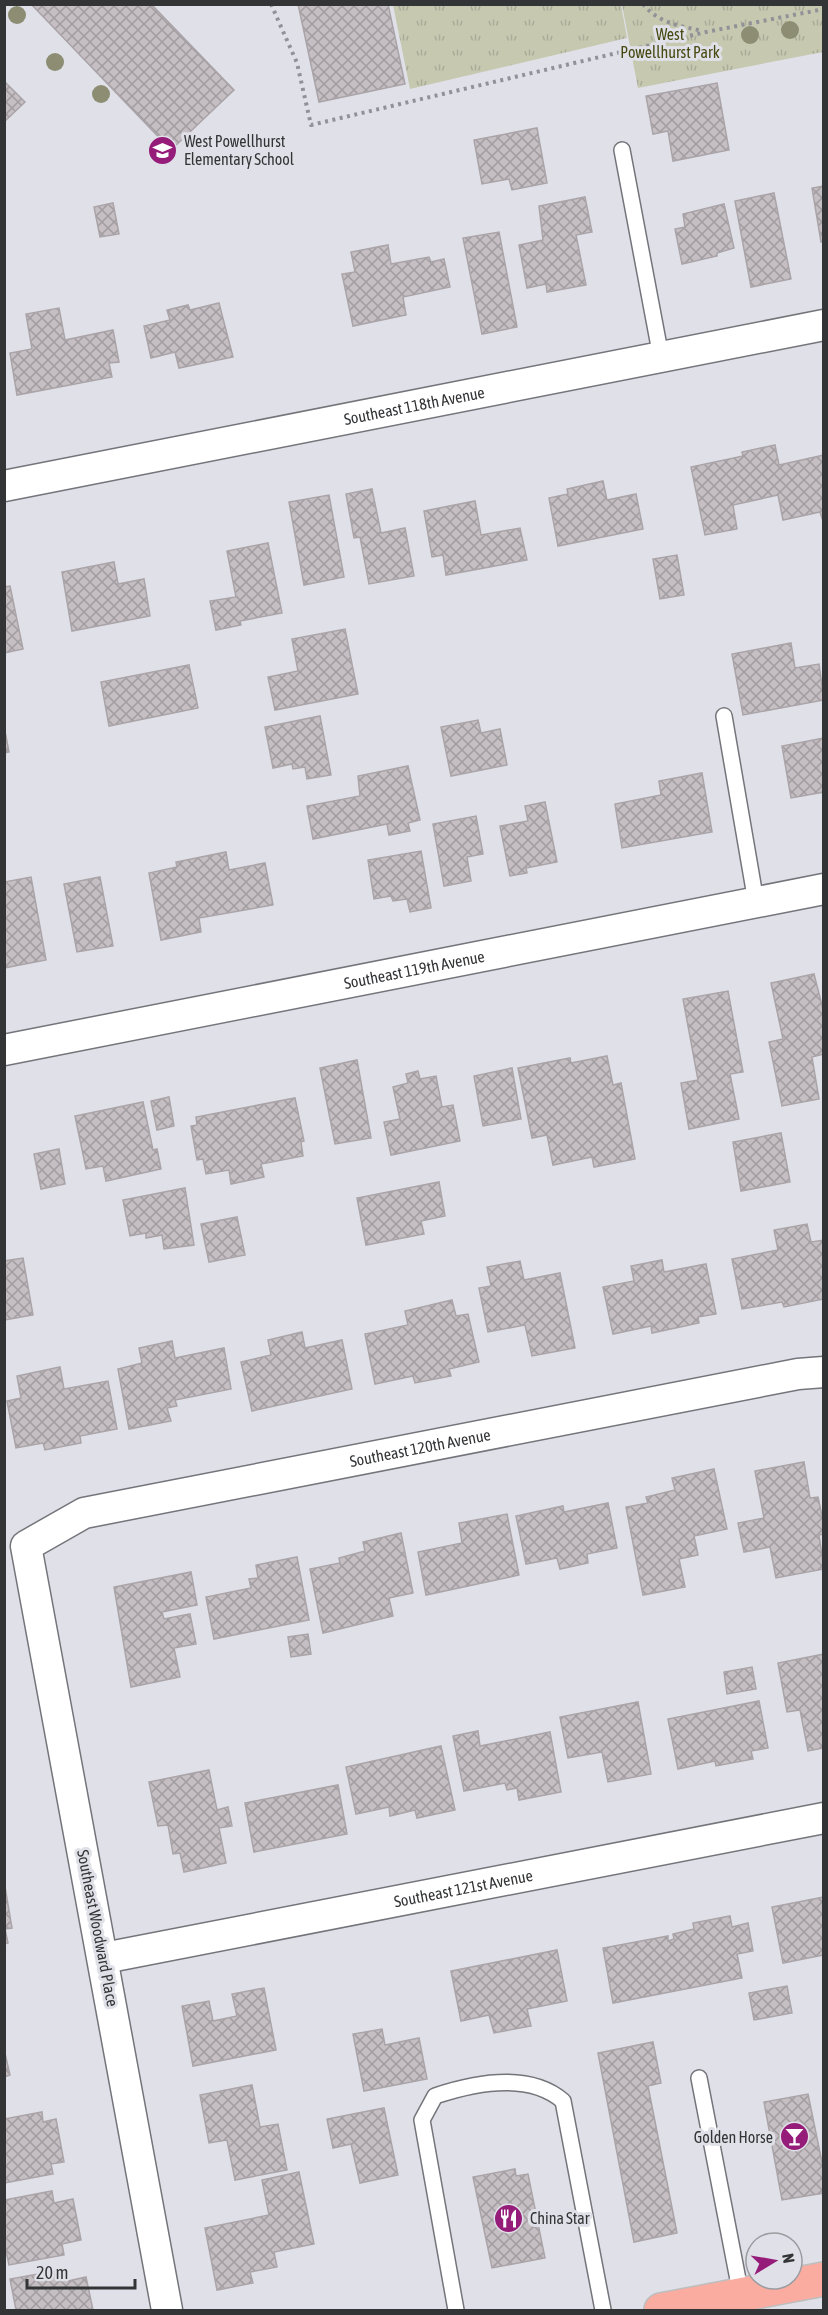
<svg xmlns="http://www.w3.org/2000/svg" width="828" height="2315" viewBox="0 0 828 2315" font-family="'Asap Condensed',sans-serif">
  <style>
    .park { fill: url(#park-tufts) }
    .building { fill: url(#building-cross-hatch); stroke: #aaa4a8; stroke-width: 1.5 }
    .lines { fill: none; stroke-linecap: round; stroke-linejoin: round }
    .service-casing { stroke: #74757b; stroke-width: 18 }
    .minor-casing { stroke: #74757b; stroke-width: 33 }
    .primary-casing { stroke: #bebebf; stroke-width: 36 }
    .path { stroke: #919297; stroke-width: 4; stroke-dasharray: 3 4.5; stroke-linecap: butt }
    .service { stroke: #fff; stroke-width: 15 }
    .minor { stroke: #fff; stroke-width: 30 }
    .primary { stroke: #faaca0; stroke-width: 33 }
    .tree { fill: #8c8d72 }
    .labels { text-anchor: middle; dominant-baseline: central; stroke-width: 6; stroke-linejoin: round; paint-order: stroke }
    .park-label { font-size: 16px; fill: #474911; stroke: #e0e1e8 }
    .poi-label { font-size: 16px; fill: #333436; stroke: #e0e1e8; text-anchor: start }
    .street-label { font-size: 16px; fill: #333436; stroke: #e0e1e8 }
  </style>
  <defs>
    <pattern id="park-tufts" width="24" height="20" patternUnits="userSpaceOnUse" patternTransform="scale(1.5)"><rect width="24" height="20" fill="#c6c8b0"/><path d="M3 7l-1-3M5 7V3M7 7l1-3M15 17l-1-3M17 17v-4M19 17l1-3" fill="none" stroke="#abac98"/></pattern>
    <pattern id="building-cross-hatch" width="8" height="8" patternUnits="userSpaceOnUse" patternTransform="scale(1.5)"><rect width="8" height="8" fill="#c5bfc3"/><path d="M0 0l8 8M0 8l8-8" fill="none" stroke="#a19c9f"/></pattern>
  </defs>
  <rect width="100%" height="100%" fill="#e0e1e8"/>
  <g class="park">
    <polygon points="393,5 621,5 627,38 410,89"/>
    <polygon points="622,5 823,5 823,52 638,88"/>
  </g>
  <g class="building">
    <polygon points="31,4 151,4 234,90 171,150"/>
    <polygon points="298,4 388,4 405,84 319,102"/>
    <polygon points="4,81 25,102 4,122"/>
    <polygon points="717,83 729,150 673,161 668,131 653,134 646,96"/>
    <polygon points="537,128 547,183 512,190 509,179 482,184 474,140"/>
    <polygon points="824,186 824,241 821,242 812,188"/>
    <polygon points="774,193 791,279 751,287 735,201"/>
    <polygon points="585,197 592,232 576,235 586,285 547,292 546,284 527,288 519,245 543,240 539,206"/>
    <polygon points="113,203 119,234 100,237 94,207"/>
    <polygon points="724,204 734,248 717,253 717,256 682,264 675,229 685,227 683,214"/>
    <polygon points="499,232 517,327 482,334 463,238"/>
    <polygon points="388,245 391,264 429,257 431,262 444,259 450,287 403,297 406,315 353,326 342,274 355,272 351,252"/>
    <polygon points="219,303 233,357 179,368 175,352 151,358 144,326 170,320 167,310 188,305 190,310"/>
    <polygon points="59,308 65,340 113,330 119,362 109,363 112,377 17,395 10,353 32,349 26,314"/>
    <polygon points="775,445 779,465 824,455 824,524 820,512 783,520 778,495 733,505 737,529 705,535 691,467 743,456 742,452"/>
    <polygon points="603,481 607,500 636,494 643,529 558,546 549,498 568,494 567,489"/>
    <polygon points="372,489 381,533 405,528 414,576 369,584 360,537 354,538 346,494"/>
    <polygon points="329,495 344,577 304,585 289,502"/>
    <polygon points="475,501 481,535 520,528 527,560 446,575 443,555 432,557 424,511"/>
    <polygon points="268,543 282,613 240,621 241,625 216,630 210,601 236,597 227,551"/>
    <polygon points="677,555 684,595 660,599 653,559"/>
    <polygon points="114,562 118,584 144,579 150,616 72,631 62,572"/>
    <polygon points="10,586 23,649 4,653 4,587"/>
    <polygon points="345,629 358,694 275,710 268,677 298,671 292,639"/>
    <polygon points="791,643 795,668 819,664 824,700 743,715 732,654"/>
    <polygon points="189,665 198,708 109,726 101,682"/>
    <polygon points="320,716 331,775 307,779 305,767 293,769 292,764 273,768 265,727"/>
    <polygon points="478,720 481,733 500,729 507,765 451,776 441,727"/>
    <polygon points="4,726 9,752 4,753"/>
    <polygon points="824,738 824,792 791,798 782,746"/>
    <polygon points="408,766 420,820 408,823 410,831 389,835 387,824 313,839 307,806 360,796 358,776"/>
    <polygon points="702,773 712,832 622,848 615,804 661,795 659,781"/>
    <polygon points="545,802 557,862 526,868 527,873 510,876 500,826 528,821 525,806"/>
    <polygon points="476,816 483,854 467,857 471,881 444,886 433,824"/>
    <polygon points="421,851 431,908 410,912 407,899 393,901 391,896 374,899 368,860"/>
    <polygon points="226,852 229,870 265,863 273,905 199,918 201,932 161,940 149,873 177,867 176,862"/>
    <polygon points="31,877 46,960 4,968 4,882"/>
    <polygon points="100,877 113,946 77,952 64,884"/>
    <polygon points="814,974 824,1013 824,1054 812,1057 819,1099 782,1106 769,1042 783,1039 771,983"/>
    <polygon points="728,991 743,1072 730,1074 739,1119 689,1129 681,1083 698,1080 683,999"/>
    <polygon points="607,1056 613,1085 621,1083 635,1159 594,1167 592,1157 553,1165 547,1135 532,1138 518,1068 570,1058 571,1063"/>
    <polygon points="357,1060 371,1138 335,1144 320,1068"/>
    <polygon points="512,1068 521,1119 483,1126 474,1076"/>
    <polygon points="418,1071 420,1079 436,1076 442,1107 453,1105 460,1141 391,1155 384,1122 400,1119 393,1087 408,1083 406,1074"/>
    <polygon points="169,1097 174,1126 157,1130 151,1101"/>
    <polygon points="295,1098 304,1141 301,1142 303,1156 261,1164 264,1177 231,1184 229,1170 206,1174 203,1159 197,1160 191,1126 197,1125 196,1117"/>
    <polygon points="143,1102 153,1150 157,1149 161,1169 106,1181 103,1166 86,1169 75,1116"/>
    <polygon points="781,1133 790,1182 741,1191 733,1142"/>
    <polygon points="59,1149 65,1184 41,1189 34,1154"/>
    <polygon points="439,1182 445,1216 421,1221 424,1234 366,1245 357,1198"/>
    <polygon points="185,1188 194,1245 164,1249 162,1235 146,1238 146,1233 130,1236 123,1200"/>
    <polygon points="237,1217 245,1255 209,1262 201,1224"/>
    <polygon points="807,1224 811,1242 824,1240 824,1299 784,1307 782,1302 742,1309 732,1259 778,1250 774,1230"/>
    <polygon points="23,1258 33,1315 4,1320 4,1261"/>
    <polygon points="662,1260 664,1272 706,1264 716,1314 698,1317 699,1323 652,1333 651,1326 613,1334 603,1287 634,1281 631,1266"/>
    <polygon points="520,1261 524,1280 560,1273 575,1348 532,1356 525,1325 488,1332 479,1288 491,1286 487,1267"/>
    <polygon points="452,1300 456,1316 468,1314 479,1362 449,1369 451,1376 415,1383 413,1376 375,1384 365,1334 408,1325 405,1311"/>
    <polygon points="302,1332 305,1348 342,1340 352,1389 252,1411 241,1362 271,1355 268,1340"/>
    <polygon points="172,1341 175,1358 224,1348 231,1389 175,1400 177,1406 167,1408 171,1421 129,1429 118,1369 142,1363 139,1348"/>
    <polygon points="60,1367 64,1389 108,1381 117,1429 80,1436 81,1443 45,1450 43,1443 16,1448 7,1401 21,1398 17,1376"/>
    <polygon points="804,1462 810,1498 818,1497 824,1525 824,1534 819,1535 824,1569 776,1578 770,1547 744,1552 738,1523 764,1518 755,1471"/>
    <polygon points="714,1469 727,1529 694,1536 698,1555 679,1559 685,1587 643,1595 626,1507 648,1503 646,1497 675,1490 672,1478"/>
    <polygon points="608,1503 617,1548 587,1554 588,1563 560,1569 557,1558 526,1564 516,1516 563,1506 564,1512"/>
    <polygon points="507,1514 519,1575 426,1595 418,1552 462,1543 459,1523"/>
    <polygon points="401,1533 413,1593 389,1598 393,1616 323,1633 310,1569 340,1563 339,1558 365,1551 363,1542"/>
    <polygon points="297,1557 309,1620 214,1639 206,1597 251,1588 249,1579 258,1578 256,1565"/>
    <polygon points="191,1572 197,1605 162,1612 164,1619 190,1614 196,1644 174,1648 180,1677 131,1687 114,1587"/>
    <polygon points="308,1634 311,1654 291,1657 288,1637"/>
    <polygon points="824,1654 824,1748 808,1751 800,1710 787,1712 778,1663"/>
    <polygon points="752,1667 756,1689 727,1694 724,1672"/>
    <polygon points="759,1701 768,1748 751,1751 753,1759 716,1766 715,1761 678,1769 668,1719"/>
    <polygon points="638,1702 651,1774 608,1782 602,1752 568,1758 560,1717"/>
    <polygon points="478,1731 480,1746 550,1732 561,1792 519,1800 517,1788 507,1790 505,1783 464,1791 453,1736"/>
    <polygon points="441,1746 455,1810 417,1818 415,1810 390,1816 389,1807 356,1814 346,1767"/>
    <polygon points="209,1770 217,1810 228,1807 232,1826 219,1828 226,1863 184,1872 180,1853 173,1854 168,1825 158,1826 149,1782"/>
    <polygon points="338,1785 347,1834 254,1852 245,1803"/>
    <polygon points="4,1881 12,1928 5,1929 8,1943 4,1944"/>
    <polygon points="824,1897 824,1955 783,1963 772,1907"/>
    <polygon points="730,1916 732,1927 748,1923 753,1951 737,1954 742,1978 613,2003 603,1948 668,1936 668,1941 674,1939 673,1934 694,1929 693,1923"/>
    <polygon points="557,1950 567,2001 527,2009 531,2026 494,2033 489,2015 461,2021 451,1971"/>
    <polygon points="787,1986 792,2013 754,2020 749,1993"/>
    <polygon points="264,1988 276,2050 193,2066 182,2006 209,2001 213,2021 237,2016 232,1994"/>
    <polygon points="382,2029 385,2045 419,2038 427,2079 364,2091 353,2034"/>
    <polygon points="653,2042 661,2083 648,2086 677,2233 634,2242 598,2053"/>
    <polygon points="4,2049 10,2075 4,2077"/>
    <polygon points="252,2085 260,2127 278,2124 287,2170 235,2180 227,2140 209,2143 200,2095"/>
    <polygon points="808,2094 824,2172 824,2193 782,2200 764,2102"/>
    <polygon points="384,2108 398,2175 360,2183 351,2144 333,2148 327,2119"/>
    <polygon points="42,2112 43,2122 56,2119 64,2162 51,2164 53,2174 4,2183 4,2119"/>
    <polygon points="515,2169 516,2176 528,2174 545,2258 492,2268 473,2177"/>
    <polygon points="299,2172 314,2244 274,2252 277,2267 250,2272 253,2283 217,2290 205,2228 269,2215 262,2180"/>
    <polygon points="52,2191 54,2203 73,2199 81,2240 62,2244 64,2255 9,2265 4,2241 4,2200"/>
    <polygon points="65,2269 68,2281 86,2277 93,2310 16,2310 10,2279"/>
  </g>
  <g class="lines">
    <defs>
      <g id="service">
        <polyline points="622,150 661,357"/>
        <polyline points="724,716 756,902"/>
        <polyline points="699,2078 741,2295"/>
        <path d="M456,2310L422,2120L435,2096C474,2083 529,2072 563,2101L603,2310"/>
      </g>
      <g id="minor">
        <path id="s1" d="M4,486L824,325"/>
        <path id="s2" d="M4,1050L824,889"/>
        <path id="s3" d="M104,1958L824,1818"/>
        <path id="s4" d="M167,2310L26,1546L84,1513L798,1374L824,1372"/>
      </g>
      <polyline id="primary" points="661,2310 824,2279"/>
    </defs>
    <use href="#service" class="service-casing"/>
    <use href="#minor" class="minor-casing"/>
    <use href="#primary" class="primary-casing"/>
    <g class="path">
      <polyline points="271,4 297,63 311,125 706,32 824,9"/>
      <path d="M643,4C658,23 680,26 703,31"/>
    </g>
    <use href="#service" class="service"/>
    <use href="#minor" class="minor"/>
    <use href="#primary" class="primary"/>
  </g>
  <g class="tree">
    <circle cx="17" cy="15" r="9"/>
    <circle cx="790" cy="30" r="9"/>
    <circle cx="750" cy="35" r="9"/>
    <circle cx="55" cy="62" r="9"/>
    <circle cx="101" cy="94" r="9"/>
  </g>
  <defs>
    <symbol id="school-disc" viewBox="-11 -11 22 22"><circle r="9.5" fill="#951d79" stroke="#e0e1e8"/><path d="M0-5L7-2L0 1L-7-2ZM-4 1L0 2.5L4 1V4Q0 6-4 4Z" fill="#fff"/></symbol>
    <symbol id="bar-disc" viewBox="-11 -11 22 22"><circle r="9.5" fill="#951d79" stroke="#e0e1e8"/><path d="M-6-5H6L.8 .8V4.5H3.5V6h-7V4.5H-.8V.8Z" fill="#fff"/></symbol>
    <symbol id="restaurant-disc" viewBox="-11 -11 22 22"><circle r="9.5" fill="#951d79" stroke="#e0e1e8"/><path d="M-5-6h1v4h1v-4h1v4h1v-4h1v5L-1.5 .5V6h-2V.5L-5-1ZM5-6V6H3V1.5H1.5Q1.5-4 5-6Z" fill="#fff"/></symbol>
  </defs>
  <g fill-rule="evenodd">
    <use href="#school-disc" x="146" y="134" width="33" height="33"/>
    <use href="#bar-disc" x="778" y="2120" width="33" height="33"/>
    <use href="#restaurant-disc" x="492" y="2202" width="33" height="33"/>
  </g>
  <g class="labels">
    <g class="park-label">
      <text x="670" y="34">West<tspan x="670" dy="18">Powellhurst Park</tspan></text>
    </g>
    <g class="poi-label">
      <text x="184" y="141">West Powellhurst<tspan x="184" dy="18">Elementary School</tspan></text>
      <text x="773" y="2137" text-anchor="end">Golden Horse</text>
      <text x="530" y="2218">China Star</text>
    </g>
    <g class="street-label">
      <text stroke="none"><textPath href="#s1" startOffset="418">Southeast 118th Avenue</textPath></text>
      <text stroke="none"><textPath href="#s2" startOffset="418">Southeast 119th Avenue</textPath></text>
      <text stroke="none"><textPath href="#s4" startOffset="1186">Southeast 120th Avenue</textPath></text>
      <text stroke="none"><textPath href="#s3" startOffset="366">Southeast 121st Avenue</textPath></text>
      <text transform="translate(98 1928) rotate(79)">Southeast Woodward Place</text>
    </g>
  </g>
  <rect width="828" height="2315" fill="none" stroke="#333436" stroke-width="12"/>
  <g transform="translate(774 2261) rotate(79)"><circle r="28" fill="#e0e1e8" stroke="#9b9ca1" stroke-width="1.5"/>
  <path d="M0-4.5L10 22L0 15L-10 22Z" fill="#951d79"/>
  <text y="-9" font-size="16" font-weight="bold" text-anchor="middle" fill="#333436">N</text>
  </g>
  <path d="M27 2279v9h108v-9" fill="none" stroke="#333436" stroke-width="3"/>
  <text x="36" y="2279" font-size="18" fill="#333436" stroke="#e0e1e8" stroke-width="4.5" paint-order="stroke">20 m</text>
</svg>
